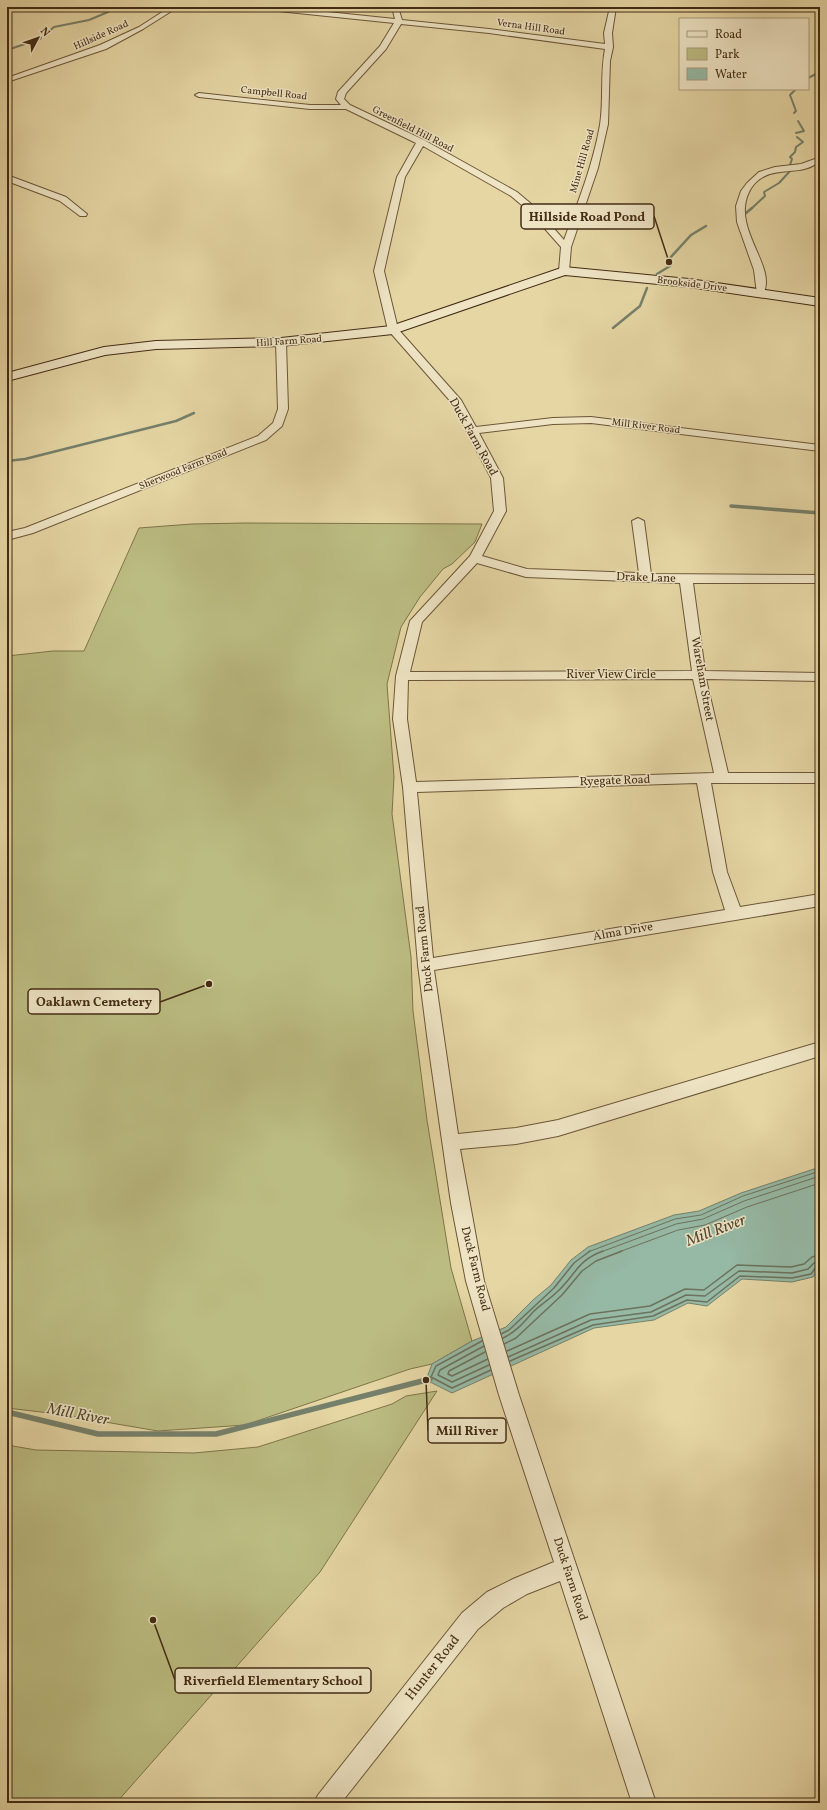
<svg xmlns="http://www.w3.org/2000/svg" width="827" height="1810" viewBox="0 0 827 1810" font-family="Vollkorn,serif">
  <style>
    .green { fill: #bbbc81; stroke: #7f744a }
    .water { fill: #96b9a5; stroke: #75806b }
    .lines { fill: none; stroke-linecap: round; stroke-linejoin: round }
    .shore-far1 { stroke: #6c725c; stroke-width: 1 }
    .shore { stroke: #6c725c; stroke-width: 1.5 }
    .stream-far3 { stroke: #75806b; stroke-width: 2 }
    .stream-far2 { stroke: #75806b; stroke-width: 2.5 }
    .stream-far1 { stroke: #75806b; stroke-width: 3.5 }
    .stream { stroke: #75806b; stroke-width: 5.5 }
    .street-casing { stroke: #6c5638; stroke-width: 2 }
    .secondary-casing { stroke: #432b14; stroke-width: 2 }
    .street { fill: #eee4c4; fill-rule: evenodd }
    .secondary { fill: #eee4c4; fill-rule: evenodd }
    .labels { text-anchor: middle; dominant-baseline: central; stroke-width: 3; stroke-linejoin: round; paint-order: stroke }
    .far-street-label { font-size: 10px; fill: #432b14; stroke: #eee4c4 }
    .street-label { font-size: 12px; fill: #432b14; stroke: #eee4c4 }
    .near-street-label { font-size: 14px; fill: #432b14; stroke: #eee4c4 }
    .near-water-label { font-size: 16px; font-style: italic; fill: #544731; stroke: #eee4c4 }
    .leader { fill: none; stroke: #432b14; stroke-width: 1.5 }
    .callout-dot { fill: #432b14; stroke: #eee4c4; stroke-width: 1.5 }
    .callout { fill: #eee4c4; stroke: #432b14; stroke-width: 1.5 }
    .callout-label { font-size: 13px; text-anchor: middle; font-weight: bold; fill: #432b14 }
  </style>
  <rect width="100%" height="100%" fill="#e5d6a4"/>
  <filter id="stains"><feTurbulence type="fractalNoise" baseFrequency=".005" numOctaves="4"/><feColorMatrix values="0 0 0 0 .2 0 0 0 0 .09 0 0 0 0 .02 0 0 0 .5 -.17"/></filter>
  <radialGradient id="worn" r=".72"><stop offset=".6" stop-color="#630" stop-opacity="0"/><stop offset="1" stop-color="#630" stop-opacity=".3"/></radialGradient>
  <g class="green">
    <polygon points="245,523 482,524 475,542 452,564 443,569 420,597 401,627 387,684 394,777 392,814 411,957 413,1011 427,1120 451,1268 472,1341 432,1364 410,1369 245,1425 158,1431 58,1414 7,1408 7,656 53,651 84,651 139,528 192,524"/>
    <polygon points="437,1391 320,1572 116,1803 7,1803 7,1445 36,1450 194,1453 258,1447 392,1404 406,1396"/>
  </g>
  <polygon class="water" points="820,1167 820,1268 813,1277 792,1282 742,1279 707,1306 688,1303 654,1320 594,1328 452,1393 426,1380 432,1364 472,1341 506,1327 533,1300 551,1285 571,1260 588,1247 674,1215 699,1211 741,1193"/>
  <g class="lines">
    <g class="shore-far1">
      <polyline points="588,1252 675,1219 701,1215 743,1196 820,1171"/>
      <polyline points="601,1252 676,1224 703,1219 744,1201 820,1176"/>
      <polyline points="619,1252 678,1230 705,1225 747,1207 820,1183"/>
    </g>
    <g class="shore">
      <polyline points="501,1334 509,1330 554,1288 574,1263 590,1251"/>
      <path d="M503,1338C516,1332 524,1322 533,1312C541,1304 550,1299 557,1292C576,1275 576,1261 603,1251"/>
      <polyline points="482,1341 436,1366 431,1377 452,1388 491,1370"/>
      <polyline points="504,1344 516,1338 562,1295 582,1271 596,1261 622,1251"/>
      <polyline points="484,1346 440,1370 438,1375 452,1382 489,1365"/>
      <polyline points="507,1351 590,1314 650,1306 685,1289 704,1290 737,1265 791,1267 804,1264 812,1257 820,1255"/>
      <polyline points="485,1352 449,1371 448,1374 452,1376 488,1359"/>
      <polyline points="508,1357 591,1320 651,1312 686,1295 705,1296 739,1271 792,1273 808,1269 814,1263 820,1261"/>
      <polyline points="510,1361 593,1325 653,1316 687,1300 707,1302 740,1276 792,1278 811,1274 816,1267 820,1266"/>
    </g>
    <g class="stream-far3">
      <polyline points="7,50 40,39 54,27 89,20 108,12 114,7"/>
      <polyline points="808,78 820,72"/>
      <polyline points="794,113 796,111 790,95 796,89"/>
      <polyline points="796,133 804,131 798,121"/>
      <polyline points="790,165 792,159 790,157 795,152 796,147 803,142 797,137"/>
      <polyline points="751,209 765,196 764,192 779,183 791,170"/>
    </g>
    <g class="stream-far2">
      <polyline points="746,213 752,208"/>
      <polyline points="657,274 670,266 670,258 691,235 706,226"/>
      <polyline points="613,328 640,306 647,288"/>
      <polyline points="7,423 9,442 7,447"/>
      <polyline points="7,461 25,459 176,421 194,413"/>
    </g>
    <polyline class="stream-far1" points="731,506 820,513"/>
    <polyline class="stream" points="7,1412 98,1434 216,1434 430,1379"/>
    <defs>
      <g id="street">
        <polygon points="170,7 178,7 143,29 106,49 7,82 7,78 100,45 139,27"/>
        <path d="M256,7H279L395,19L392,7H398L402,20L489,29L605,44L604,33L610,7H616L612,33L613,47L610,61L608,124L598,168L571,247L569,271L564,274L559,271L561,247L530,212L511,196L423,146L405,177L384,271L398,329L461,400L476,427L553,418L591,417L820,445V451L591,423L553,424L479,433L503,478L506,511L482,556L527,569L639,573L632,521L638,518L644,521L651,574L820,575V583H693L705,671L820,673V681L706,679L728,773H820V783H711L727,872L740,907L820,894V906L434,970L458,1134L516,1128L558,1120L820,1042V1056L558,1136L516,1144L460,1149L484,1281L519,1395L656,1803H632L560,1581L527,1594L503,1608L478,1629L341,1803H314L318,1795L462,1613L487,1592L513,1579L554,1562L499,1395L466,1281L451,1203L428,1043L418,965L403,787L393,719L396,676L410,621L470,556L494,511L491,478L452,403L388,330L374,271L397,177L416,143L346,109H310L199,97L195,95L199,93L310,105H341L336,99L338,92L380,46L394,23L259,9ZM401,24L489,33L605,49C600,74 604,100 600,125C593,165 578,202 564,240L536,208L517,192L424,140L350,105L344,99L346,93L386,49ZM477,563L526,577L680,583L692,671L410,672L422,622ZM693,679L714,773L416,782L407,719L408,680ZM697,783L713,872L725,910L433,958L417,792Z"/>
        <path d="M815,159L819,161C801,180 765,160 749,192C731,229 778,267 763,294H757L754,270L737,222L736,206L741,191L747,183L759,172L775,167L801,164Z"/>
        <polygon points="7,175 66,197 87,214 86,216 80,216 60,201 7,181"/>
        <polygon points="281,339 286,342 288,409 282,426 266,440 33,533 7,540 7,532 25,528 258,436 273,423 278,409 276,342"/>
      </g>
      <polygon id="secondary" points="564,267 689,279 820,298 820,306 689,287 565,275 393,334 281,346 156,349 105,355 7,381 7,373 104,347 156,341 281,338 391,326"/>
    </defs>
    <use href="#street" class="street-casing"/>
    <use href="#secondary" class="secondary-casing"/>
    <use href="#street" class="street"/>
    <use href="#secondary" class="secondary"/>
  </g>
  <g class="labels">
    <g class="far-street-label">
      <text transform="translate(531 27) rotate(8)">Verna Hill Road</text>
      <text transform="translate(101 35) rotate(-24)">Hillside Road</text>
      <text transform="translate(274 93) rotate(6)">Campbell Road</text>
      <text transform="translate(413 129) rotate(27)">Greenfield Hill Road</text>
      <text transform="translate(582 161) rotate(-74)">Mine Hill Road</text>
      <text transform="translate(692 284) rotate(7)">Brookside Drive</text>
      <text transform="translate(289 341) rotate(-4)">Hill Farm Road</text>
      <text transform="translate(646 426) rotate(7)">Mill River Road</text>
      <text transform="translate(183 469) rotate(-22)">Sherwood Farm Road</text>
    </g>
    <g class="street-label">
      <text transform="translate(473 437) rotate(61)">Duck Farm Road</text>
      <text transform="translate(646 578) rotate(2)">Drake Lane</text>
      <text x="611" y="675">River View Circle</text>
      <text transform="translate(702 679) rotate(80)">Wareham Street</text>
      <text transform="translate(615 781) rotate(-2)">Ryegate Road</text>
      <text transform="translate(623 932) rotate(-10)">Alma Drive</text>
      <text transform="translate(425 949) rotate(-96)">Duck Farm Road</text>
      <text transform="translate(475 1269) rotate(76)">Duck Farm Road</text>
      <text transform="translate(570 1579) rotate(72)">Duck Farm Road</text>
    </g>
    <g class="near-street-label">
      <text transform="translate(433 1668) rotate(-52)">Hunter Road</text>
    </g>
    <g class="near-water-label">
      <text transform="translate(716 1231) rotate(-21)">Mill River</text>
      <text transform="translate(78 1415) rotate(11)">Mill River</text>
    </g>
  </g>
  <path class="leader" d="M669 262L654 216M209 984L160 1002M426 1380L428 1431M153 1620L175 1680"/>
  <g class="callout-dot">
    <circle cx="669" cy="262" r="4"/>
    <circle cx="209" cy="984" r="4"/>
    <circle cx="426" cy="1380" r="4"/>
    <circle cx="153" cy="1620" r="4"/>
  </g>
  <g class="callout">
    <rect x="521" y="204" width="133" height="25" rx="4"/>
    <rect x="28" y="989" width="132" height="25" rx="4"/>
    <rect x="428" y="1418" width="78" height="25" rx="4"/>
    <rect x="175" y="1668" width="196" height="25" rx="4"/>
  </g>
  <g class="callout-label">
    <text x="587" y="221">Hillside Road Pond</text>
    <text x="94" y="1006">Oaklawn Cemetery</text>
    <text x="467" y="1435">Mill River</text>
    <text x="273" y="1685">Riverfield Elementary School</text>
  </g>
  <rect width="827" height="1810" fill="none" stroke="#e5d6a4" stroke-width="24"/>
  <rect x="8" y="8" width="811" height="1794" fill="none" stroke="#432b14" stroke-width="2"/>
  <rect x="12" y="12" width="803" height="1786" fill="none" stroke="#432b14"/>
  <rect x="679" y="18" width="130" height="72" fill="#eee4c4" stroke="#aa9a7e"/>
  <rect x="687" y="31" width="20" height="6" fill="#eee4c4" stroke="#aa9a7e"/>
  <text x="715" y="38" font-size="12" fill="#432b14">Road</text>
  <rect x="687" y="48" width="20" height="12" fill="#bbbc81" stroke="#aa9a7e"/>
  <text x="715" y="58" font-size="12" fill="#432b14">Park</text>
  <rect x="687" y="68" width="20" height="12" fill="#96b9a5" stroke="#aa9a7e"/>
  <text x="715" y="78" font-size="12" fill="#432b14">Water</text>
  <g transform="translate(38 38) rotate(49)" stroke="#eee4c4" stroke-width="3" paint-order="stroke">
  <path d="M0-3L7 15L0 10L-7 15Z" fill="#432b14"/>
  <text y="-6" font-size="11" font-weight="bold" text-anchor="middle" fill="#432b14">N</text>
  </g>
  <rect width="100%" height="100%" filter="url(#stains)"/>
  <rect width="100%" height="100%" fill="url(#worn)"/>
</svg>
